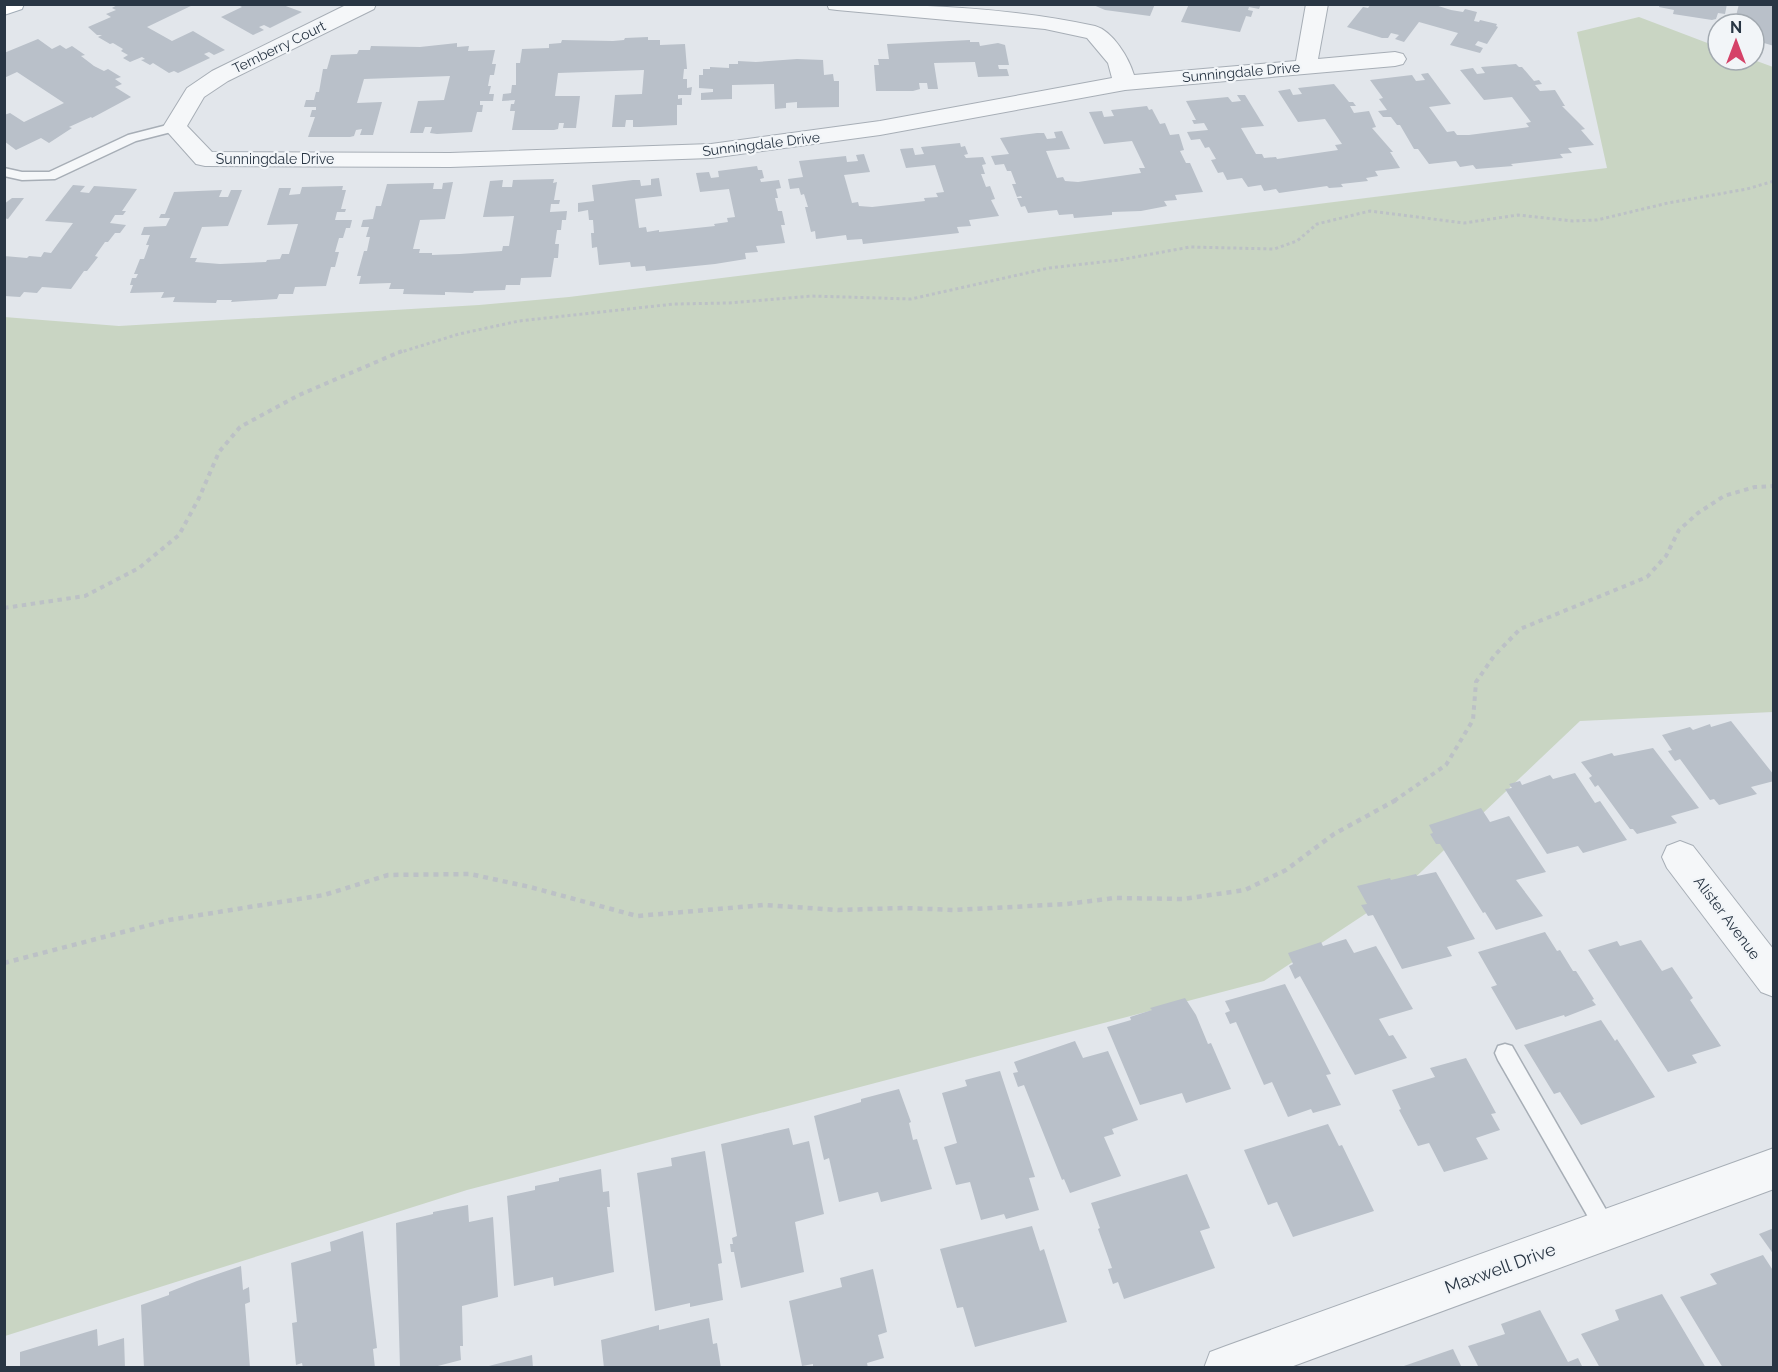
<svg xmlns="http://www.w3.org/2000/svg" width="1778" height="1372" viewBox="0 0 1778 1372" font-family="Raleway,sans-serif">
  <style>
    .green { fill: #c9d5c3 }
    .building { fill: #b9c0c9 }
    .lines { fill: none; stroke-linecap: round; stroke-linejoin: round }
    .service-casing { stroke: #a7aeb6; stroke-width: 3 }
    .minor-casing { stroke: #a7aeb6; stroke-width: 2 }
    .primary-casing { stroke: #a1acb7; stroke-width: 2 }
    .path-far2 { stroke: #bcc1c6; stroke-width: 3; stroke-dasharray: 3 3; stroke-linecap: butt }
    .path-far1 { stroke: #bcc1c6; stroke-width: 4; stroke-dasharray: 4.5 4.5; stroke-linecap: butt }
    .path { stroke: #bcc1c6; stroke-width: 4.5; stroke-dasharray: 5 5; stroke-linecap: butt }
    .service { fill: #f5f7f9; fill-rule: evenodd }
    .minor { fill: #f5f7f9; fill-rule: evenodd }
    .primary { fill: #fff; fill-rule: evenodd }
    .labels { text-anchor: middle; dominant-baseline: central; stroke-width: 4.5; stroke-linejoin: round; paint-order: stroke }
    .far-street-label { font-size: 14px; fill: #293644; stroke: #f2f5f8 }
    .street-label { font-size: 15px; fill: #293644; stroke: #f2f5f8 }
    .near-street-label { font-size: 18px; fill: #293644; stroke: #f2f5f8 }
  </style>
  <rect width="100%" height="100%" fill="#e2e6eb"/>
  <polygon class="green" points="1639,17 1718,47 1718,60 1754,60 1773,67 1773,712 1580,721 1403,889 1264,981 467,1190 5,1336 4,317 119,326 479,305 569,297 1607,168 1577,32"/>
  <g class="building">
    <polygon points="119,4 195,4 147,27 172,41 193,31 225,50 214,55 209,52 204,54 210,58 178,73 174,71 169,73 153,63 150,65 141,60 145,59 142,57 130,62 123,58 128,55 121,51 123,49 113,43 110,44 98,37 102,35 97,35 88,27 111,17 106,14 116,10 112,8"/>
    <polygon points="1091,4 1155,4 1150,16 1105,10"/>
    <polygon points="1189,4 1261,4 1259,9 1249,7 1248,10 1253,11 1251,17 1246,16 1240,32 1181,22"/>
    <polygon points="1371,4 1432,4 1451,10 1463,12 1465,9 1477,12 1474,21 1479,22 1480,20 1497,24 1496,26 1498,27 1487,44 1478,41 1475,45 1483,48 1480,53 1450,45 1458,33 1419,22 1404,42 1395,39 1399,35 1391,33 1388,38 1382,38 1347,27 1363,7 1368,8"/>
    <polygon points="1660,4 1727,4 1725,14 1718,13 1716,19 1712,20 1673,14 1674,10 1659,7"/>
    <polygon points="1739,4 1774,4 1774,46 1754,40 1754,24 1734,24"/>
    <polygon points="238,5 283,5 302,12 270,28 264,25 259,27 264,30 253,35 221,17 242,7"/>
    <polygon points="648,37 648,40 660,40 660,45 685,44 687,69 684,69 683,79 687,79 687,88 692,87 691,95 678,95 678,99 682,98 682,105 677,105 677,125 640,127 633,127 633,120 626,120 625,127 612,127 615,95 642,94 644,70 558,73 555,96 580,96 576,128 563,128 564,123 559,123 558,129 554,130 512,130 515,111 510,111 511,104 514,104 515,100 502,101 503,94 511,93 512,85 516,85 516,63 520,63 522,49 549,48 549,44 561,43 562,40 613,41 624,40 625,38"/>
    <polygon points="38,39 52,49 60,45 66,49 72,46 85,55 81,56 94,66 104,71 108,69 121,77 115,79 122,84 115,87 131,97 92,118 91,117 69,127 72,128 49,143 41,138 16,150 4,141 4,115 10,113 24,122 64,103 17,72 4,78 4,53"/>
    <polygon points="970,40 970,42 979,42 980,46 998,43 1005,45 1009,65 998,65 999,69 1007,69 1009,76 978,77 975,62 934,63 938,89 928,89 927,83 919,83 920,89 913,91 876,91 874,65 879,65 878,59 889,59 887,44"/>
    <polygon points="457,43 457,47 469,46 468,51 495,50 492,64 496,64 494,75 490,75 488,86 491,86 489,94 494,94 493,101 480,101 480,105 483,105 482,112 477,112 472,132 437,134 430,133 432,127 425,127 423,133 410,133 418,101 444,100 450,76 364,79 357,103 382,102 373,135 360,135 362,129 356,130 354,136 350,137 308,137 315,117 310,117 312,110 316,110 316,107 304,107 306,100 314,100 316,92 319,92 323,69 327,69 331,55 357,54 359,50 370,50 371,46 420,47"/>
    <polygon points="797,59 823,60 824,75 833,74 834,81 839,81 839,107 797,108 797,102 786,103 786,108 775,109 774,84 732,85 732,99 701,100 701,93 713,92 713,89 699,88 699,75 703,75 703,69 710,69 710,67 729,68 729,64 738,64 738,61 756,62"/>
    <polygon points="1516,64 1519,67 1522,67 1534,81 1539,80 1542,84 1535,85 1540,91 1555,90 1565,106 1562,106 1585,129 1581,130 1594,145 1568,148 1572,153 1560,154 1563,158 1511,164 1513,166 1476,169 1473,165 1460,167 1456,161 1429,164 1418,149 1414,149 1400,125 1397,125 1391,117 1383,117 1378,111 1387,110 1379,99 1383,98 1370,80 1412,75 1416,81 1425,80 1421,74 1428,73 1451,104 1429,107 1447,132 1454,131 1457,135 1469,135 1529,127 1526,123 1531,122 1512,97 1484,100 1460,70 1473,68 1477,74 1485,73 1481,67"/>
    <polygon points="1334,84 1349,102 1353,102 1356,106 1350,106 1354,113 1369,111 1376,127 1372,128 1393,152 1390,152 1400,168 1375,171 1378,176 1366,178 1368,181 1341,184 1343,187 1329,188 1327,186 1279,193 1276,189 1264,191 1261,185 1248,187 1242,178 1227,180 1223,172 1218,173 1211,160 1216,159 1209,147 1205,148 1200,139 1191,140 1187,132 1208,130 1204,123 1194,124 1192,120 1196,120 1186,101 1228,97 1232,102 1241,101 1237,95 1245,95 1264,126 1241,128 1256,154 1262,154 1264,158 1276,157 1277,159 1338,150 1335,145 1342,144 1325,119 1298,122 1278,91 1290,89 1293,95 1302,94 1298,88"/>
    <polygon points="1147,106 1149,110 1152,109 1160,124 1165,123 1170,135 1179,134 1184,150 1180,151 1186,163 1190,163 1203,192 1175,195 1177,200 1164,201 1167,206 1141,211 1112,212 1112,215 1074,218 1073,214 1059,215 1057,210 1028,213 1025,206 1021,207 1017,198 1022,198 1021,196 1017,197 1012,184 1016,184 1011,171 1007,171 1004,164 995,165 991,156 1009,154 1000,138 1037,133 1044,133 1047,139 1056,138 1054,132 1062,131 1070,149 1046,151 1057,178 1063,177 1065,181 1078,182 1141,173 1139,168 1145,168 1132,141 1104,144 1089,112 1102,111 1104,117 1114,116 1111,110"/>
    <polygon points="960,143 961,147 965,146 968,154 964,155 966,158 983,157 986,164 982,165 985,174 981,174 986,187 990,186 995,199 991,200 999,216 969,220 971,226 957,227 959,233 863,244 862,239 847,240 846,235 816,239 815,231 811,232 805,207 808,207 804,194 801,195 799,188 790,189 788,179 803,177 799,161 846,156 847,162 858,161 856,155 864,154 870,172 844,175 852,203 858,202 859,206 872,207 925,201 924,198 938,197 936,193 944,192 935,165 906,168 900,149 913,148 915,155 924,154 921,147"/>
    <polygon points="757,166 758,170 762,170 764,178 760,179 761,182 779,180 781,188 776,189 778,198 775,198 778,211 782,211 785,225 781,225 785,243 756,246 758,252 745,253 746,259 715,264 646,271 645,266 631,267 630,262 599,265 597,247 592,248 591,233 594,233 593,220 589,220 588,210 578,212 578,203 594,201 592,185 633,180 640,180 641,186 651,185 651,179 659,178 662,196 635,199 639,228 646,227 647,232 659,230 659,232 715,226 714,224 728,222 727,218 735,217 729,189 700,192 696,173 709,172 711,178 719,177 718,171"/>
    <polygon points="554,179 553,183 557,182 554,200 560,200 559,204 551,204 550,212 567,211 566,220 562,220 561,230 557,230 555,244 559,244 558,258 554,258 551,277 521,278 520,285 506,285 505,290 474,291 473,293 445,292 445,295 403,294 404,289 389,289 391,283 359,284 361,276 357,276 364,251 367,251 370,237 366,237 369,227 361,227 363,220 373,219 376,206 381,206 387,184 434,183 433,189 442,189 443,183 453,182 445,219 420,220 413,249 420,249 419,253 432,253 432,255 460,254 502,251 503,246 509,246 514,216 483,217 490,181 503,180 502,187 512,187 513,180"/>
    <polygon points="73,185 85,186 80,192 89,193 94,186 137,189 122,211 126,211 123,215 115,215 110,223 126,225 120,233 115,233 108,242 105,242 95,256 98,257 87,271 84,271 71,289 42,287 37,293 24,292 20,297 4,296 4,256 27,258 29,256 41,257 44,252 51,253 73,223 45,221"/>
    <polygon points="343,186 342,190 346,190 341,209 346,209 345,212 337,212 335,220 352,220 350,228 346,228 343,238 339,238 335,252 339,252 335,267 331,267 326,286 295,287 293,294 279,294 277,299 231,302 232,300 217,300 216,303 173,302 175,297 161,298 164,292 130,293 133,285 130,285 132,278 136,278 138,274 134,274 140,259 144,259 149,245 146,245 150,235 141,235 144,227 166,226 170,218 159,218 161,214 165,214 174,192 222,190 219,197 228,197 231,190 242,190 228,226 202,227 190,258 197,258 195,262 220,264 266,262 267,260 280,259 282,254 289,254 298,224 267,225 279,188 291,188 289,195 300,194 302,187"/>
    <polygon points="12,198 24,198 8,219 4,218 4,204"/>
    <polygon points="1731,721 1774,775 1774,781 1751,787 1757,794 1719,805 1714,799 1710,800 1680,759 1675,761 1668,751 1672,750 1662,735 1690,727 1693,730 1710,724 1711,727"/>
    <polygon points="1653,748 1699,808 1671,816 1677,823 1637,834 1633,829 1630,829 1598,785 1595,787 1589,778 1592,776 1581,762 1612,753 1614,756"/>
    <polygon points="1575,773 1595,803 1600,801 1627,840 1583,853 1578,846 1547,854 1505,789 1512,788 1509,784 1520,781 1522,785 1550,775 1553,779"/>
    <polygon points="1481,808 1490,822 1509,816 1546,872 1516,880 1543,916 1496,930 1485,912 1483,913 1440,844 1436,844 1430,834 1433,833 1429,825"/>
    <polygon points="1436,872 1475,939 1447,947 1452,956 1402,969 1373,915 1368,916 1361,905 1367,904 1357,886 1390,878 1391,880 1416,874 1417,876"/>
    <polygon points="1545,932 1557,951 1560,950 1573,971 1576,971 1594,999 1592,1000 1596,1005 1565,1017 1564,1015 1516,1030 1491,987 1497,985 1478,952"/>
    <polygon points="1346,939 1354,953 1376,946 1413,1009 1379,1019 1389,1036 1393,1035 1407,1058 1355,1075 1300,976 1295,979 1289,966 1293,964 1288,953 1321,942 1323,946"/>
    <polygon points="1641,940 1662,971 1672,967 1693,998 1690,1000 1721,1046 1692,1055 1697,1063 1668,1072 1588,950 1617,941 1620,946"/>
    <polygon points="1285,984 1331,1074 1326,1075 1341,1105 1313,1113 1311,1109 1288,1117 1272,1082 1264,1085 1236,1022 1230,1024 1225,1013 1230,1011 1225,1001"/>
    <polygon points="1185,998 1196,1015 1208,1044 1211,1043 1231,1089 1186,1103 1182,1093 1140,1105 1107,1027 1131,1020 1130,1017 1152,1010 1150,1008"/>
    <polygon points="1601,1020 1615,1041 1617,1039 1655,1097 1581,1125 1560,1092 1554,1094 1524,1045"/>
    <polygon points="1075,1041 1083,1058 1108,1051 1138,1120 1112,1129 1114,1134 1104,1137 1121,1176 1070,1193 1064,1179 1062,1180 1024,1085 1018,1087 1013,1073 1018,1072 1014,1062"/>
    <polygon points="1466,1058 1496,1113 1491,1114 1500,1130 1476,1138 1488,1159 1444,1172 1429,1143 1418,1146 1399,1110 1401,1109 1392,1090 1435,1077 1430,1068"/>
    <polygon points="1000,1071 1035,1177 1029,1178 1039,1210 1006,1219 1004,1214 981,1220 970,1182 956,1185 944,1147 957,1143 942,1093 967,1086 965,1080"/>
    <polygon points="899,1089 911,1122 909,1123 913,1140 917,1139 932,1189 881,1202 878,1192 839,1202 829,1158 824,1160 814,1116 861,1102 861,1099"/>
    <polygon points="1328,1124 1339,1146 1342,1145 1374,1211 1293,1237 1277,1202 1268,1205 1244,1150"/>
    <polygon points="789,1128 793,1145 809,1141 824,1214 795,1222 804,1272 741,1288 734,1252 731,1252 730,1244 733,1244 732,1238 737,1236 721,1144"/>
    <polygon points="705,1151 722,1263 718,1264 723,1300 690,1307 690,1303 655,1311 637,1173 672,1166 671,1158"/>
    <polygon points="601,1169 603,1192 609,1191 610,1207 607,1207 614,1272 554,1286 553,1277 514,1286 507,1196 535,1190 535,1186 559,1181 559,1178"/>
    <polygon points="1187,1174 1210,1228 1200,1231 1215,1268 1124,1299 1118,1282 1113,1284 1108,1269 1112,1268 1098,1229 1100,1228 1091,1203"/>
    <polygon points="468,1205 469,1222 493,1217 498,1297 462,1306 463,1346 460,1346 461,1360 430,1368 400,1368 396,1223 433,1214 433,1212"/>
    <polygon points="1032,1226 1040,1251 1044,1249 1067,1322 975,1347 963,1307 957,1308 940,1249"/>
    <polygon points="1774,1228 1774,1255 1759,1234"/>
    <polygon points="363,1231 377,1348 373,1349 375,1368 303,1368 302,1363 296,1365 292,1323 297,1322 291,1263 331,1251 330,1242"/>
    <polygon points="1763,1255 1774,1272 1774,1368 1723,1368 1680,1297 1717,1284 1710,1274"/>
    <polygon points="241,1266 243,1290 249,1287 250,1302 245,1304 250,1368 144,1368 141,1305 169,1295 169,1292 197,1281"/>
    <polygon points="873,1269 887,1332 878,1335 884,1358 867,1363 868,1368 813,1368 813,1364 802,1366 789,1301 842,1287 840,1278"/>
    <polygon points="1662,1294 1706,1368 1600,1368 1581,1334 1619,1320 1615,1310"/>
    <polygon points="1540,1310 1568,1362 1578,1358 1583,1368 1479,1368 1468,1346 1505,1334 1501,1324"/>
    <polygon points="709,1318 713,1344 717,1343 721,1368 604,1368 601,1340 659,1325 659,1330"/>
    <polygon points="97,1329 98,1346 124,1338 125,1368 20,1368 20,1352"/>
    <polygon points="1453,1349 1462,1368 1401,1368 1401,1367"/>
    <polygon points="532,1355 533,1368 485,1368 485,1367"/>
  </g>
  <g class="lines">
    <defs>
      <g id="service">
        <polygon points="175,123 179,124 179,130 136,141 55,179 22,180 4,176 4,168 22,172 49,172 128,135"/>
        <polygon points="1505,1044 1512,1046 1613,1222 1617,1229 1613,1236 1606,1240 1599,1236 1498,1060 1495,1053 1498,1046"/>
      </g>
      <g id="minor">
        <path d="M348,4H376L374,9L228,81L204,97L187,126L212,152L450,153L711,144L880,121L1112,78L1108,63L1087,38L1045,29L837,10L829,9L827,4C917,4 1007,7 1095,26C1113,31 1129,58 1134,75L1296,61L1306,4H1328L1318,59L1395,52L1403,54L1406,59L1403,64L1395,66L1125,90L880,135L711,158L450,167L205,166L196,164L163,127L187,88L212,71Z"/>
        <polygon points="1680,841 1693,846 1774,950 1774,997 1761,992 1667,868 1662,857 1667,846"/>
        <polygon points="1774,1148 1774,1189 1288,1368 1204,1368 1210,1352 1226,1346"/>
      </g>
      <polygon id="primary" points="4,4 24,4 22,9 4,15"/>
    </defs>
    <use href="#service" class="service-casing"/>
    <use href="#minor" class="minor-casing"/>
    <use href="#primary" class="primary-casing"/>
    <polyline class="path-far2" points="398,353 459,334 519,321 674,304 729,303 811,296 911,299 1049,268 1119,260 1190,247 1274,249 1297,241 1317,224 1370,211 1464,223 1518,215 1573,221 1597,220 1668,203 1747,189 1774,181"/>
    <g class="path-far1">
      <polyline points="4,608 85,596 139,568 179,535 199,498 219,452 240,427 299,395 402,351"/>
      <polyline points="1394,801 1446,765 1473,720 1476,682 1494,656 1520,629 1647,577 1666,556 1679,530 1698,513 1724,496 1755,487 1774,486"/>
    </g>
    <polyline class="path" points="4,963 169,920 324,895 388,875 470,874 530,887 637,916 764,905 838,910 904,908 955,910 1067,904 1114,898 1183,899 1245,890 1286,870 1334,834 1396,800"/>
    <use href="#service" class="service"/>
    <use href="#minor" class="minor"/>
    <use href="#primary" class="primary"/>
  </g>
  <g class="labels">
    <g class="far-street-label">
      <text transform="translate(279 47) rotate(-26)">Ternberry Court</text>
      <text transform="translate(1241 72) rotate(-5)">Sunningdale Drive</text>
      <text transform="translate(761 144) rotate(-7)">Sunningdale Drive</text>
      <text x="275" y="159">Sunningdale Drive</text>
    </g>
    <g class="street-label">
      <text transform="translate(1727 918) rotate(53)">Alister Avenue</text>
    </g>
    <g class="near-street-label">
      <text transform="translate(1500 1268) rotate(-20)">Maxwell Drive</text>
    </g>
  </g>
  <rect width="1778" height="1372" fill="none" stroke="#293644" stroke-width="12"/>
  <g transform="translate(1736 42)"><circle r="28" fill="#f2f5f8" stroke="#a2a9b0" stroke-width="1.5"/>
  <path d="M0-4.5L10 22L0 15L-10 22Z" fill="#d54268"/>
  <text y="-9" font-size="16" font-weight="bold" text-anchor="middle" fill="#293644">N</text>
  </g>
</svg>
